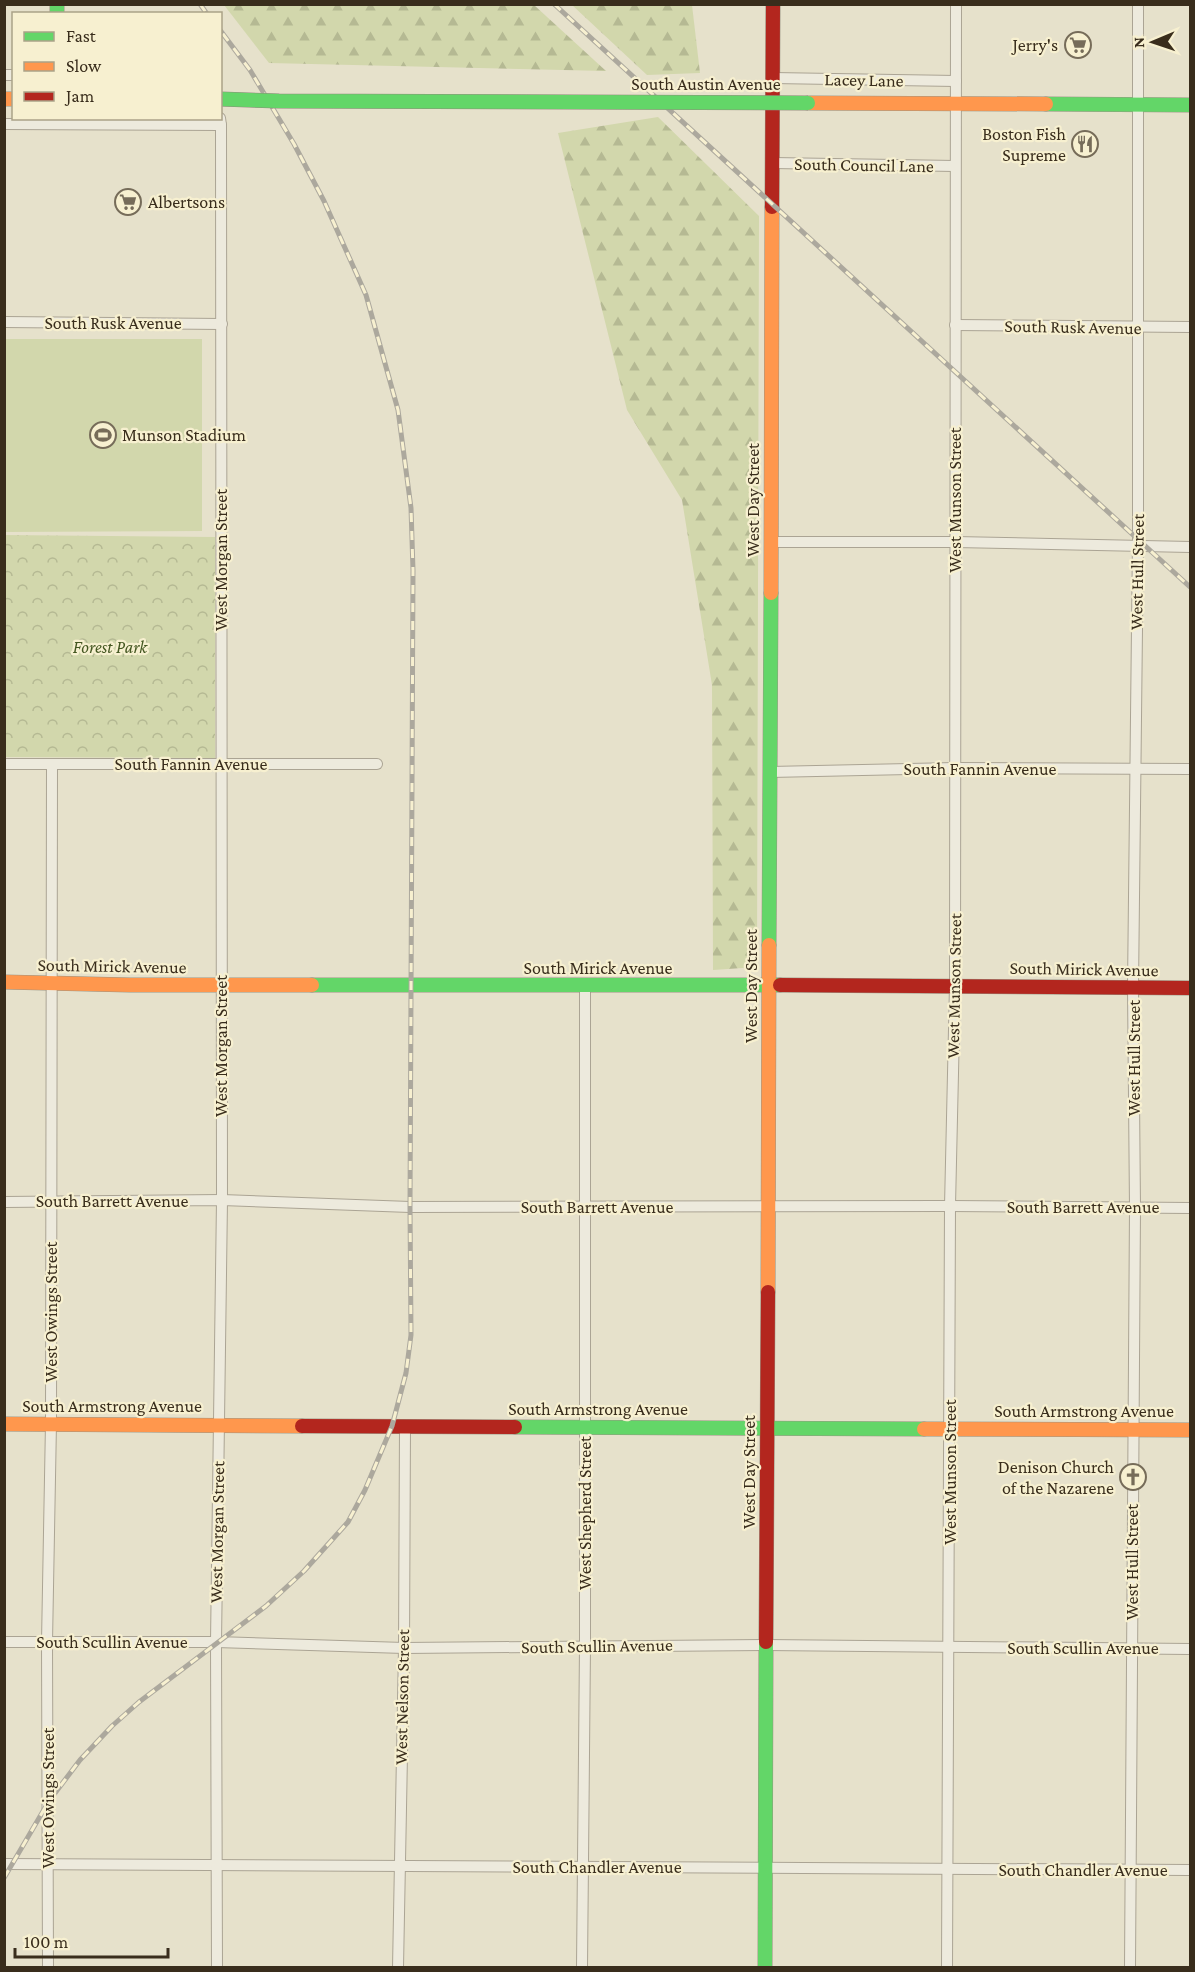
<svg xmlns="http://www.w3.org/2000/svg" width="1195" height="1972" viewBox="0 0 1195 1972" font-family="'Crimson Pro',serif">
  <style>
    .grass { fill: #d2d7ac }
    .forest { fill: url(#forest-firs) }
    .park { fill: url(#park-crowns) }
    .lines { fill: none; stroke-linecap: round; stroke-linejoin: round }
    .street-casing { stroke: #aba494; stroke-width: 12 }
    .fast-casing { stroke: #9a9484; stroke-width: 15 }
    .slow-casing { stroke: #9a9484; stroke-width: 15 }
    .jam-casing { stroke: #9a9484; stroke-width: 15 }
    .street { stroke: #edeadd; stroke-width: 10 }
    .fast { stroke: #63d668; stroke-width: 14 }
    .slow { stroke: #ff974d; stroke-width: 14 }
    .jam { stroke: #b3261e; stroke-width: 14 }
    .rail-casing { stroke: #aca89d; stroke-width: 5 }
    .rail { stroke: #f7f0d0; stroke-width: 3; stroke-dasharray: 9; stroke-linecap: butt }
    .fast-bridge-casing { stroke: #908a7b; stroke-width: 15; stroke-linecap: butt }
    .fast-bridge { stroke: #63d668; stroke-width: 14 }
    .labels { text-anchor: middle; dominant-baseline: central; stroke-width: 4.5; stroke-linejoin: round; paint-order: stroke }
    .poi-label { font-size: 18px; fill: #392d1c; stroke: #f7f0d0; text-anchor: end }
    .street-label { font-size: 18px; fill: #392d1c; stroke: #f7f0d0 }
    .park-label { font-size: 18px; font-style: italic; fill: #445721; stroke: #f7f0d0 }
  </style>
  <defs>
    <pattern id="forest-firs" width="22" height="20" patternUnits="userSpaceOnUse" patternTransform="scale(1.5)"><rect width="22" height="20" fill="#d2d7ac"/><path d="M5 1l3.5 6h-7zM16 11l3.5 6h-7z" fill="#b5b993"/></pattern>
    <pattern id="park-crowns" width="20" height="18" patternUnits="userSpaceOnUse" patternTransform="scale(1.5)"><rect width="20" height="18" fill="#d2d7ac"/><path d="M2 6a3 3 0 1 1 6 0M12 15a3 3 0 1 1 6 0" fill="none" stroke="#b5b993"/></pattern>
  </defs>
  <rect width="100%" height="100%" fill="#e6e1cb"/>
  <polygon class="grass" points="5,339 202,339 202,531 5,532"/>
  <g class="forest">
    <polygon points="224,5 534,5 606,71 269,63"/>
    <polygon points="572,5 692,5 700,73 647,75"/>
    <polygon points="658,117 759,216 757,967 713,970 712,685 682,500 627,410 558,133"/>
  </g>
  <polygon class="park" points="5,535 215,537 215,758 5,757"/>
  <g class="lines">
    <defs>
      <g id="street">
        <polyline points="4,75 14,75"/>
        <polyline points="773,78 956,81"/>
        <polyline points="4,124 221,125"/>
        <polyline points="773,163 955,166"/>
        <polyline points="4,322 222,324"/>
        <polyline points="955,325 1190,327"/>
        <polyline points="770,542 955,542 1190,547"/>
        <polyline points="4,764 377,764"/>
        <polyline points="770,772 955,768 1190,769"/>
        <polyline points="4,1202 222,1200 410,1207 950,1206 1190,1208"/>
        <polyline points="4,1642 216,1642 404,1648 766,1645 1190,1649"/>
        <polyline points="4,1864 1190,1870"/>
        <polyline points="48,1968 47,1642 51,1423 52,765"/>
        <polyline points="217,1968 216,1642 222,1200 221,125 220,118"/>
        <polyline points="398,1968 404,1648 405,1426"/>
        <polyline points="582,1968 585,1646 585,986"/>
        <polyline points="947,1968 950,1206 955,985 956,4"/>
        <polyline points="1130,1968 1135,1208 1133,987 1138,538 1138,4"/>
      </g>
      <g id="fast">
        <polyline points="57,4 57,14"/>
        <polyline points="1046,104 1190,105"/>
        <polyline points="769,945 771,593"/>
        <polyline points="312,985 780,985"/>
        <polyline points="515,1427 924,1429"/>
        <polyline points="765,1968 766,1642"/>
      </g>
      <g id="slow">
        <polyline points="4,99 14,99"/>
        <polyline points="808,103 1046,104"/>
        <polyline points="771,593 772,207"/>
        <polyline points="4,982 130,985 312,985"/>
        <polyline points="768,1292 769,945"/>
        <polyline points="4,1424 302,1426"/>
        <polyline points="924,1429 1190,1430"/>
      </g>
      <g id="jam">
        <polyline points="772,207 773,4"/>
        <polyline points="780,985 1190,988"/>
        <polyline points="302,1426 515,1427"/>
        <polyline points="766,1642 768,1292"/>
      </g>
    </defs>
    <use href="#street" class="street-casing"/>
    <use href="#fast" class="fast-casing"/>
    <use href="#slow" class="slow-casing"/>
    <use href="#jam" class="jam-casing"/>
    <use href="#street" class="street"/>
    <use href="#fast" class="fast"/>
    <use href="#slow" class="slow"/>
    <use href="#jam" class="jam"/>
    <defs>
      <g id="rail">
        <polyline points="200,4 207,14"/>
        <polyline points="554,4 1190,587"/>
        <polyline points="4,1878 49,1801 80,1760 112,1726 139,1702 266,1606 304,1571 348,1522 365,1490 392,1426 406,1373 411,1335 410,1207 413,570 411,508 398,410 366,295 324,201 294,144 250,70 220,30"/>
      </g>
    </defs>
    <use href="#rail" class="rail-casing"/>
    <use href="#rail" class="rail"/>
    <defs>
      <polyline id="fast-bridge" points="220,99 279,101 808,103"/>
    </defs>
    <use href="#fast-bridge" class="fast-bridge-casing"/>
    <use href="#fast-bridge" class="fast-bridge"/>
  </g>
  <defs>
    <symbol id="supermarket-ring" viewBox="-11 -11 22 22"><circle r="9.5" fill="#f7f0d0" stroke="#766c59" stroke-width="1.5"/><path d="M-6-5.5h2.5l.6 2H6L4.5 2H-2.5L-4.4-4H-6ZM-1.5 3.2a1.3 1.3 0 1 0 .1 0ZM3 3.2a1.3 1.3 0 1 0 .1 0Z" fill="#766c59"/></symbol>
    <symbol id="restaurant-ring" viewBox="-11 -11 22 22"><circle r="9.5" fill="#f7f0d0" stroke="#766c59" stroke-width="1.5"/><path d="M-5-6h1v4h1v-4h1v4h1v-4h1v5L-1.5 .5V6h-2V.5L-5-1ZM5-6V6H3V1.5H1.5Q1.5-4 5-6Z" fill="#766c59"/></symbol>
    <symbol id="stadium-ring" viewBox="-11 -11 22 22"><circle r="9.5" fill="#f7f0d0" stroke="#766c59" stroke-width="1.5"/><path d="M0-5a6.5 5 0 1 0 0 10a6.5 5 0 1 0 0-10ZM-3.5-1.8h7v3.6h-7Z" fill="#766c59"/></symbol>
    <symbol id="church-ring" viewBox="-11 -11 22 22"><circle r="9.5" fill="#f7f0d0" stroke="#766c59" stroke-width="1.5"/><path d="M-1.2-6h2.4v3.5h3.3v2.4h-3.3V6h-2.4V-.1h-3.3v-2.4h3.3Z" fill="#766c59"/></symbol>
  </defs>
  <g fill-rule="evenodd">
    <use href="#supermarket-ring" x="1063" y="30" width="30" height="30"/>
    <use href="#restaurant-ring" x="1070" y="129" width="30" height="30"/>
    <use href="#supermarket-ring" x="113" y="187" width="30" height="30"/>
    <use href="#stadium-ring" x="88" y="420" width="30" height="30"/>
    <use href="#church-ring" x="1118" y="1462" width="30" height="30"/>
  </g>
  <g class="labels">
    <g class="poi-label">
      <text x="1058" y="45">Jerry's</text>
      <text x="1066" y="134">Boston Fish<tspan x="1066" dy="21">Supreme</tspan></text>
      <text x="148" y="202" text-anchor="start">Albertsons</text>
      <text x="122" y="435" text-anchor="start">Munson Stadium</text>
      <text x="1114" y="1467">Denison Church<tspan x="1114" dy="21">of the Nazarene</tspan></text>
    </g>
    <g class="street-label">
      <text transform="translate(864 80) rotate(1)">Lacey Lane</text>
      <text x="706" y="84">South Austin Avenue</text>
      <text transform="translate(864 165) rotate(1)">South Council Lane</text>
      <text x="113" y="323">South Rusk Avenue</text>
      <text transform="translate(1073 327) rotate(1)">South Rusk Avenue</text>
      <text transform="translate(753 500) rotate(-90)">West Day Street</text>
      <text transform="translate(955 500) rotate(-90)">West Munson Street</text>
      <text transform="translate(221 560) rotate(-90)">West Morgan Street</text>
      <text transform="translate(1137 572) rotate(-89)">West Hull Street</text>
      <text x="191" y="764">South Fannin Avenue</text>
      <text x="980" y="769">South Fannin Avenue</text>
      <text transform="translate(112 966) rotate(1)">South Mirick Avenue</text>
      <text x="598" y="968">South Mirick Avenue</text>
      <text transform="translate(1084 969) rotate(1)">South Mirick Avenue</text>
      <text transform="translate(751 986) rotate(-90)">West Day Street</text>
      <text transform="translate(954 986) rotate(-89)">West Munson Street</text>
      <text transform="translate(221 1046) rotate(-90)">West Morgan Street</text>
      <text transform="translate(1134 1058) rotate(-90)">West Hull Street</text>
      <text x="112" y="1201">South Barrett Avenue</text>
      <text x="597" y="1207">South Barrett Avenue</text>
      <text x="1083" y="1207">South Barrett Avenue</text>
      <text transform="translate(51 1312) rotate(-90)">West Owings Street</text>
      <text x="112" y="1406">South Armstrong Avenue</text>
      <text x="598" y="1409">South Armstrong Avenue</text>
      <text x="1084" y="1411">South Armstrong Avenue</text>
      <text transform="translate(749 1472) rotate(-90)">West Day Street</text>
      <text transform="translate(950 1472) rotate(-90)">West Munson Street</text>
      <text transform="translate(585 1513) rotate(-90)">West Shepherd Street</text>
      <text transform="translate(217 1532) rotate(-89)">West Morgan Street</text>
      <text transform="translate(1132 1562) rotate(-90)">West Hull Street</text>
      <text x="112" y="1642">South Scullin Avenue</text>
      <text transform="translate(597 1646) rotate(-1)">South Scullin Avenue</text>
      <text x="1083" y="1648">South Scullin Avenue</text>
      <text transform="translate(402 1697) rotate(-89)">West Nelson Street</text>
      <text transform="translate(48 1798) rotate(-90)">West Owings Street</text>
      <text x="597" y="1867">South Chandler Avenue</text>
      <text x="1083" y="1870">South Chandler Avenue</text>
    </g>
    <g class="park-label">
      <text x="110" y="647">Forest Park</text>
    </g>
  </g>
  <rect width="1195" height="1972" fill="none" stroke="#392d1c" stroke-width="12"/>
  <rect x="12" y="12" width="210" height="108" fill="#f7f0d0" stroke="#aba288" stroke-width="1.5"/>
  <rect x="24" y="32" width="30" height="9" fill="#63d668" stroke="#aba288" stroke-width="1.5"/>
  <text x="66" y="42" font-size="18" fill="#392d1c">Fast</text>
  <rect x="24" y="62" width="30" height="9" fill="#ff974d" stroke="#aba288" stroke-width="1.5"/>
  <text x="66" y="72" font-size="18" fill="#392d1c">Slow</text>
  <rect x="24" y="92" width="30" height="9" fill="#b3261e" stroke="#aba288" stroke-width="1.5"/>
  <text x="66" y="102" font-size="18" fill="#392d1c">Jam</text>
  <g transform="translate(1153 42) rotate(268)" stroke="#f7f0d0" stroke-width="4.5" paint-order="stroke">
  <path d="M0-4.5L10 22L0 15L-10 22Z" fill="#392d1c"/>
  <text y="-9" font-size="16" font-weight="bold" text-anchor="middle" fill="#392d1c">N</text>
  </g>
  <path d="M15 1948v9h153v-9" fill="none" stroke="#392d1c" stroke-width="3"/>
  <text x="24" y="1948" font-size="18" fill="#392d1c" stroke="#f7f0d0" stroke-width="4.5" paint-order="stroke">100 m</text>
</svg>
